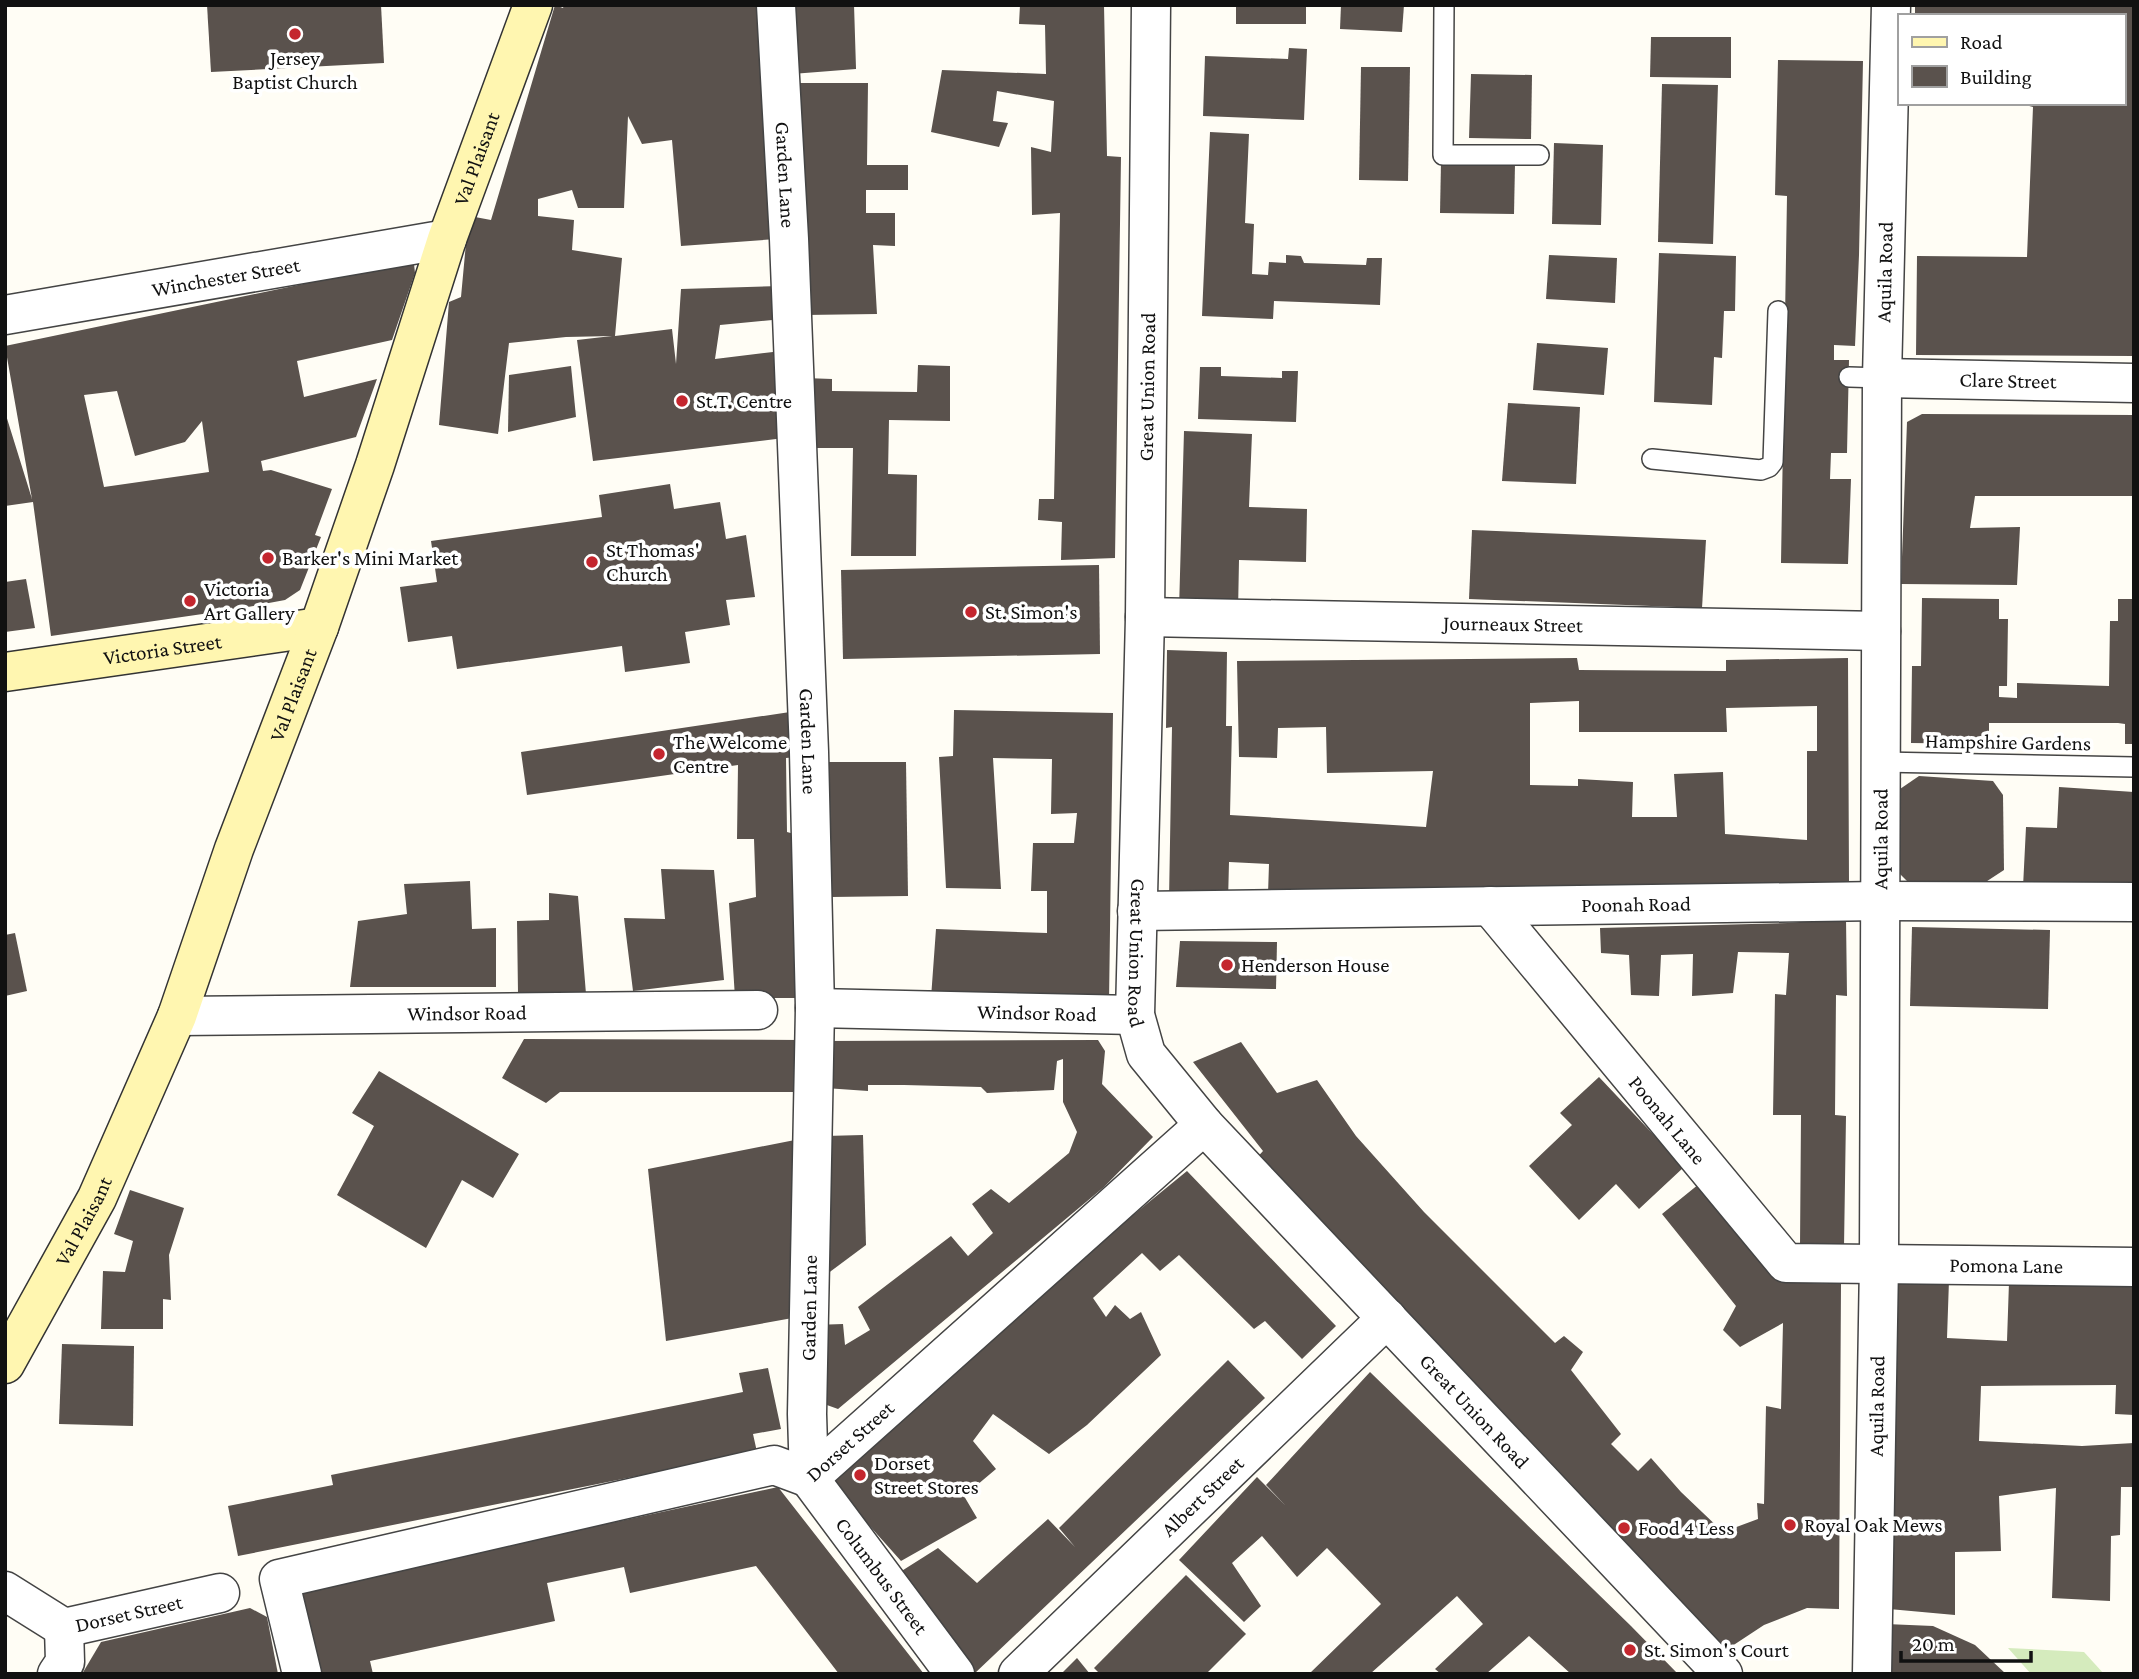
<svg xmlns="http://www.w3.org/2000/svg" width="2139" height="1679" viewBox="0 0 2139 1679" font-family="'Crimson Pro',serif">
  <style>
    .green { fill: #d5ebbd }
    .building { fill: #5a524d; fill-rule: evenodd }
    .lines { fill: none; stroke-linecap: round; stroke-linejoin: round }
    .lane-casing { stroke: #444; stroke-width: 22 }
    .street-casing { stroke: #444; stroke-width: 41 }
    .secondary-casing { stroke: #333; stroke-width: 41 }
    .lane { stroke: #fff; stroke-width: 19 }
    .street { stroke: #fff; stroke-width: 38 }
    .secondary { stroke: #fff6b0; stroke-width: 38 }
    .poi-dot { fill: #c4262e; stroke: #fff; stroke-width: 2.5 }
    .labels { text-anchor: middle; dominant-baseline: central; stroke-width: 7; stroke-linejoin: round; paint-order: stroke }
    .poi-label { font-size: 21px; fill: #111; stroke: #fff; text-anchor: start }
    .street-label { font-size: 21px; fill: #111; stroke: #fff }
  </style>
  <rect width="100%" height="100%" fill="#fffdf5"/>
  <polygon class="green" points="2008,1648 2084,1652 2104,1674 2031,1674"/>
  <g class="building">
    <polygon points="207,5 381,5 384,63 211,72"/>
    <polygon points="555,5 563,8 564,5 757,5 762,27 776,239 681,246 672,140 642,144 628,116 624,208 578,208 572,190 538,199 538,216 574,220 572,250 622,258 615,336 672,329 676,364 681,289 781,286 783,319 720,325 715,359 773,352 784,438 593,461 577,340 612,336 566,337 509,343 498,434 439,425 449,302 461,297 466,243 475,217 491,220"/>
    <polygon points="787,5 854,5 856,69 792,74"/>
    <polygon points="1020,5 1104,5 1107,156 1121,157 1115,558 1061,560 1062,522 1038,520 1039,499 1054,499 1060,213 1032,215 1031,147 1051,152 1054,101 997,91 993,121 1008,123 999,147 931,132 942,70 1046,74 1045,25 1019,24"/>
    <rect x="1236" y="5" width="70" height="19"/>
    <polygon points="1341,5 1404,5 1402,32 1340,29"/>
    <polygon points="1915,5 2134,5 2134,356 1916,355 1917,256 2027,257 2033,107 2018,103 2123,103 2123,16 1915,16"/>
    <polygon points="1651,37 1731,37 1731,78 1650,77"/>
    <polygon points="1289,48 1307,49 1304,120 1203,116 1205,56 1288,59"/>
    <polygon points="1778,60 1863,61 1859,255 1855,346 1834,345 1834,360 1849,360 1847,453 1831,453 1830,479 1851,479 1848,564 1781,563 1787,196 1775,195"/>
    <polygon points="1361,67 1410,67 1408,181 1359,180"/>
    <polygon points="1471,74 1532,75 1531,139 1469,138"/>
    <polygon points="798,83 868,83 867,165 908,165 908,190 866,190 866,213 895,213 895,246 873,245 877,314 805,315"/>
    <polygon points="1662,84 1718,85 1713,244 1658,242"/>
    <polygon points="1210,132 1249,134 1245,223 1254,224 1252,274 1268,275 1269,262 1286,263 1286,255 1301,256 1304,263 1366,265 1367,258 1382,258 1380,305 1274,301 1273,319 1202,316"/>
    <polygon points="1554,143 1603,145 1601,225 1552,224"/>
    <polygon points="1441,162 1515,164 1514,214 1440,213"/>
    <polygon points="1659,253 1736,256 1735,311 1724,311 1722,358 1714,357 1712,405 1654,402"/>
    <polygon points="1549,255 1617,258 1615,303 1546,299"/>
    <path d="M414,264L415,273L392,340L297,361L304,397L377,379L356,437L261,461L263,471L271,470L332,489L315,535L321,537L300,590L285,600L237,609L51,636L33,502L5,506V412L32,499L5,346L327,279ZM117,391L135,456L185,442L202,421L209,472L104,487L84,395Z"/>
    <polygon points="1537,343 1608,348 1604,395 1533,390"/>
    <polygon points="918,365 950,366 950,421 889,420 888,474 917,475 916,556 851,556 853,448 803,448 805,378 832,379 832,391 917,392"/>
    <polygon points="571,366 576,417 508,432 509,375"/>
    <polygon points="1200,367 1221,367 1221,376 1282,378 1282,371 1298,371 1296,422 1198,419"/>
    <polygon points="1508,403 1580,407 1576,484 1502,481"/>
    <polygon points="1922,414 2134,415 2134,496 1975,496 1970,528 2020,527 2017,585 1901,584 1907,422"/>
    <polygon points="1184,431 1252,434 1249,507 1307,509 1306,562 1239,560 1238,612 1179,610"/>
    <polygon points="670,484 674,509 720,502 726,539 746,535 755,597 726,600 730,625 685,632 690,663 625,672 622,646 457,669 452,636 408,642 400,587 437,582 431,541 602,517 599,495"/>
    <polygon points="1472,530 1706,540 1702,608 1469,599"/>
    <polygon points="1099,565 1100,654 843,659 841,570"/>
    <polygon points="26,579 35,628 5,632 5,582"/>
    <polygon points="1922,598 1999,599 1999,619 2008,619 2007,686 1999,686 1999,697 2017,698 2017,683 2109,686 2110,621 2118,621 2118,599 2134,599 2134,744 2125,744 2125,724 2118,723 1989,723 1989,744 1911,743 1912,666 1921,666"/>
    <path d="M1167,650L1227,652L1226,726H1232L1230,815L1426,827L1433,771L1327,773L1326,727L1278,728L1277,758L1239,757L1237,661L1577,658L1579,670L1726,671V660L1848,658L1849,882L1268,894L1269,864L1229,862L1228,902L1169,900L1172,727L1166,728ZM1579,701V732H1727L1726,708L1817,706V751H1807V840L1725,834L1723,772L1674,774L1677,817H1632L1633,782L1578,779V786L1530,785V703Z"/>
    <polygon points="954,710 1113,713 1109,1002 931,998 936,929 1047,933 1047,891 1031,891 1033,843 1074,843 1077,813 1051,814 1052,759 993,758 1001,889 946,888 939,757 953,756"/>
    <polygon points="790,712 797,757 786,758 787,832 798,835 802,998 735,998 729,903 756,897 754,839 737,839 738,765 527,795 521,752"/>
    <polygon points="829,762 906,762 908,896 831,897"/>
    <polygon points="1919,776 1993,781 2003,795 2004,870 1978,887 1915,889 1898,872 1900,789"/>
    <polygon points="2059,787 2134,792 2134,890 2023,887 2026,827 2057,828"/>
    <polygon points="661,869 714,870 724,980 633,991 624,918 665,919"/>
    <polygon points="470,881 472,929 496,928 496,987 350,987 358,921 407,914 404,884"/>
    <polygon points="549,893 578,896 586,994 518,993 517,921 549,920"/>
    <polygon points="1846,918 1847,996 1836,995 1835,1115 1846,1116 1844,1247 1800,1246 1801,1115 1773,1115 1775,994 1786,995 1789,953 1738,952 1733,993 1692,996 1693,954 1661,955 1659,996 1631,995 1629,955 1601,953 1600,928 1788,923"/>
    <polygon points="1912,927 2050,930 2048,1009 1910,1006"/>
    <polygon points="15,933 27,991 5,996 5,935"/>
    <polygon points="1180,941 1277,942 1276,989 1176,987"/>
    <polygon points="524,1039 802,1040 802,1092 560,1092 546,1103 502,1078"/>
    <polygon points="1098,1040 1105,1051 1102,1084 1153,1137 1104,1187 838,1409 813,1400 814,1325 843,1324 845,1345 870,1330 858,1307 951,1236 968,1256 993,1233 972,1204 991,1189 1009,1203 1069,1153 1077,1132 1063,1102 1063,1059 1057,1061 1054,1090 987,1093 981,1087 904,1085 868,1085 868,1091 825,1088 824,1041"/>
    <polygon points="1241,1042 1277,1093 1317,1080 1356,1136 1424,1212 1555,1343 1564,1336 1583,1352 1571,1370 1621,1434 1611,1444 1638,1471 1651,1458 1681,1492 1723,1532 1758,1519 1757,1503 1764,1504 1766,1406 1781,1409 1783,1323 1740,1347 1723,1330 1736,1306 1662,1214 1699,1184 1779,1282 1841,1284 1839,1609 1807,1608 1764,1625 1723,1652 1252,1163 1263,1151 1193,1062"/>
    <polygon points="379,1071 519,1154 493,1198 462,1180 426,1248 337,1195 374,1126 352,1113"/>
    <polygon points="1599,1077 1684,1167 1639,1209 1616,1184 1579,1220 1529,1166 1572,1125 1560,1113"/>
    <polygon points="863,1135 866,1245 823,1277 825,1136"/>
    <polygon points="800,1139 798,1317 666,1341 648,1169"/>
    <polygon points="1187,1171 1336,1326 1302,1359 1265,1321 1254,1329 1179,1255 1160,1271 1142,1253 1093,1298 1106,1317 1115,1305 1130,1319 1141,1312 1161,1355 1087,1425 1049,1454 993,1414 973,1441 996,1469 964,1496 977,1518 901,1561 826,1477 1116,1229"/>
    <polygon points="130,1190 184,1208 169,1255 171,1300 163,1299 163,1329 101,1329 103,1271 125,1272 133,1241 114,1234"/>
    <polygon points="1887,1273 1949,1280 1947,1338 2007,1341 2009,1282 2134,1282 2134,1415 2115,1414 2116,1385 1981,1386 1979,1441 2082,1446 2134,1443 2134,1487 2121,1487 2120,1535 2111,1536 2110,1601 2052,1598 2056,1488 1999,1496 2001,1551 1955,1552 1955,1615 1889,1609"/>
    <polygon points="62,1344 134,1346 133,1426 59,1424"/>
    <polygon points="1228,1360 1265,1398 974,1674 900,1572 938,1548 977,1583 1048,1519 1075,1547 1059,1528"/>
    <polygon points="768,1368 781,1429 753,1434 757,1452 238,1556 228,1506 333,1485 331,1475 743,1392 739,1373"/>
    <polygon points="1370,1372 1631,1626 1678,1674 1571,1674 1529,1636 1486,1674 1441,1674 1435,1669 1483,1624 1457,1596 1370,1674 1309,1674 1381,1604 1327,1548 1297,1577 1262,1536 1232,1563 1261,1606 1244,1622 1179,1560 1257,1477 1285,1505 1266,1485"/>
    <polygon points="778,1487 924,1674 839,1674 756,1566 630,1593 624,1567 547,1583 555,1621 370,1661 373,1674 302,1674 285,1593"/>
    <polygon points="1186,1575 1246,1634 1206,1674 1100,1674 1094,1668"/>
    <polygon points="250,1608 267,1617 278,1674 82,1674 101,1642"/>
    <polygon points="1886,1624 1933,1626 1975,1645 2006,1674 1884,1674"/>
    <polygon points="1077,1658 1090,1674 1061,1674"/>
  </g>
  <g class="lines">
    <defs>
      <g id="lane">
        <polyline points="1444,5 1443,155 1539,155"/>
        <polyline points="1849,377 1882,378"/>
        <polyline points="1652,459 1761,470 1769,467 1773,462 1778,311"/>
        <polyline points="1881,762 2134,767"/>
      </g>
      <g id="street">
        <path id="s1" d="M776,5L789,239L809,752L815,1008L807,1414L809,1478L955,1674"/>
        <path id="s2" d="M1151,5L1145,617L1135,1015L1146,1054L1204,1125L1723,1674"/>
        <path id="s3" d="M5,315L447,239"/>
        <path id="s4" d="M1882,378L2134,383"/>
        <path id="s5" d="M1145,617L1881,631"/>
        <path id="s6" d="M1490,906L1786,1263L2134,1267"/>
        <path id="s7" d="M1137,911L1881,901L2134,902"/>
        <path id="s8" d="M815,1008L1135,1015"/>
        <path id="s9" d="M177,1016L758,1010"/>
        <path id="s10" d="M5,1591L64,1628L220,1593"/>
        <polyline points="57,1674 65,1662 64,1628"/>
        <path id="s11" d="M302,1674L279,1579L774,1465L809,1478L1204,1125"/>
        <path id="s12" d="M1018,1674L1387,1318"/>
        <path id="s13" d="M1872,1674L1879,1263L1882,378L1891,5"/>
      </g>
      <g id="secondary">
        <path id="s14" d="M5,672L319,627"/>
        <path id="s15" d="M5,1364L97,1198L177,1016L234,849L319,627L375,465L447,239L533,5"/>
      </g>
    </defs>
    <use href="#lane" class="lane-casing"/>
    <use href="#street" class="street-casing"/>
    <use href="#secondary" class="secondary-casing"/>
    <use href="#lane" class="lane"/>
    <use href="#street" class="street"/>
    <use href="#secondary" class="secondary"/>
  </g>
  <g class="poi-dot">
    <circle cx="295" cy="34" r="7"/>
    <circle cx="682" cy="401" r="7"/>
    <circle cx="268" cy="558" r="7"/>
    <circle cx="592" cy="562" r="7"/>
    <circle cx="190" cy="601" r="7"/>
    <circle cx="971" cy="612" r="7"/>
    <circle cx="659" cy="754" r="7"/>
    <circle cx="1227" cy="965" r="7"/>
    <circle cx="860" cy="1475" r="7"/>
    <circle cx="1790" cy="1525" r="7"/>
    <circle cx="1624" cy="1528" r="7"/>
    <circle cx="1630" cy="1650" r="7"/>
  </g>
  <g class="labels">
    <g class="poi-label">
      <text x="295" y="58" text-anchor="middle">Jersey<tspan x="295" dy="24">Baptist Church</tspan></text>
      <text x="696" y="401">St.T. Centre</text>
      <text x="606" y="550">St Thomas'<tspan x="606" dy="24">Church</tspan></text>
      <text x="282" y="558">Barker's Mini Market</text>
      <text x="204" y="589">Victoria<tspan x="204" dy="24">Art Gallery</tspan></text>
      <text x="985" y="612">St. Simon's</text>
      <text x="673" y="742">The Welcome<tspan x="673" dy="24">Centre</tspan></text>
      <text x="1241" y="965">Henderson House</text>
      <text x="874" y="1463">Dorset<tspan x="874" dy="24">Street Stores</tspan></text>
      <text x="1804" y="1525">Royal Oak Mews</text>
      <text x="1638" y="1528">Food 4 Less</text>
      <text x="1644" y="1650">St. Simon's Court</text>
    </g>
    <g class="street-label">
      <text stroke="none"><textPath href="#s15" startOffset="1297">Val Plaisant</textPath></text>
      <text stroke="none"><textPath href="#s1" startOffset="170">Garden Lane</textPath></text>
      <text stroke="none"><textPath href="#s13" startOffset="1402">Aquila Road</textPath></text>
      <text stroke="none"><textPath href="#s3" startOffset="224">Winchester Street</textPath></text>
      <text stroke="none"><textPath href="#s4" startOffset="126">Clare Street</textPath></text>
      <text transform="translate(1147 387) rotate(-89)">Great Union Road</text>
      <text stroke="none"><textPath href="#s5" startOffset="368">Journeaux Street</textPath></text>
      <text stroke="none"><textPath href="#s14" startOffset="159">Victoria Street</textPath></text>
      <text stroke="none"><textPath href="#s15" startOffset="730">Val Plaisant</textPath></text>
      <text stroke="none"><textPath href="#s1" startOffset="737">Garden Lane</textPath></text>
      <text transform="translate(2008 742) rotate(1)">Hampshire Gardens</text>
      <text stroke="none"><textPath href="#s13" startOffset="835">Aquila Road</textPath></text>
      <text stroke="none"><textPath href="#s7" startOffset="499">Poonah Road</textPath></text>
      <text stroke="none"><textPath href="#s2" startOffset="948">Great Union Road</textPath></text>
      <text stroke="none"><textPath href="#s9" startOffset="290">Windsor Road</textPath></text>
      <text stroke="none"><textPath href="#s8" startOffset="222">Windsor Road</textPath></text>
      <text stroke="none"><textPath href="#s6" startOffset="278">Poonah Lane</textPath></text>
      <text stroke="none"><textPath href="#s15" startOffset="163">Val Plaisant</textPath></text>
      <text stroke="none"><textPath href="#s6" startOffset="684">Pomona Lane</textPath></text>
      <text transform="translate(809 1308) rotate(-89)">Garden Lane</text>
      <text stroke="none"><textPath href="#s13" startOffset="268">Aquila Road</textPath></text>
      <text stroke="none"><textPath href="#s2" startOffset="1536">Great Union Road</textPath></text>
      <text stroke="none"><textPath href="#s11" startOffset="698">Dorset Street</textPath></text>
      <text stroke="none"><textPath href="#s12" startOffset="256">Albert Street</textPath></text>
      <text stroke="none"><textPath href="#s1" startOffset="1596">Columbus Street</textPath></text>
      <text stroke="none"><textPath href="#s10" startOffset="136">Dorset Street</textPath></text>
    </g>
  </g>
  <rect width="2139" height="1679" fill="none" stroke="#111111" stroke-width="14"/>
  <rect x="1898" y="14" width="228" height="91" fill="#ffffff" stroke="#a0a0a0" stroke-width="2"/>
  <rect x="1912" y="37" width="35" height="10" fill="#fff6b0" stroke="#a0a0a0" stroke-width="2"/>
  <text x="1960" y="49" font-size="21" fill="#111111">Road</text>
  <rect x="1912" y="66" width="35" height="21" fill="#5a524d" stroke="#a0a0a0" stroke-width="2"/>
  <text x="1960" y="84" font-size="21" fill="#111111">Building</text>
  <path d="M1901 1651v10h130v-10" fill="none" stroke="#111111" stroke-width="3.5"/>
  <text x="1912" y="1651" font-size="21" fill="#111111" stroke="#ffffff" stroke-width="5" paint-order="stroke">20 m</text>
</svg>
